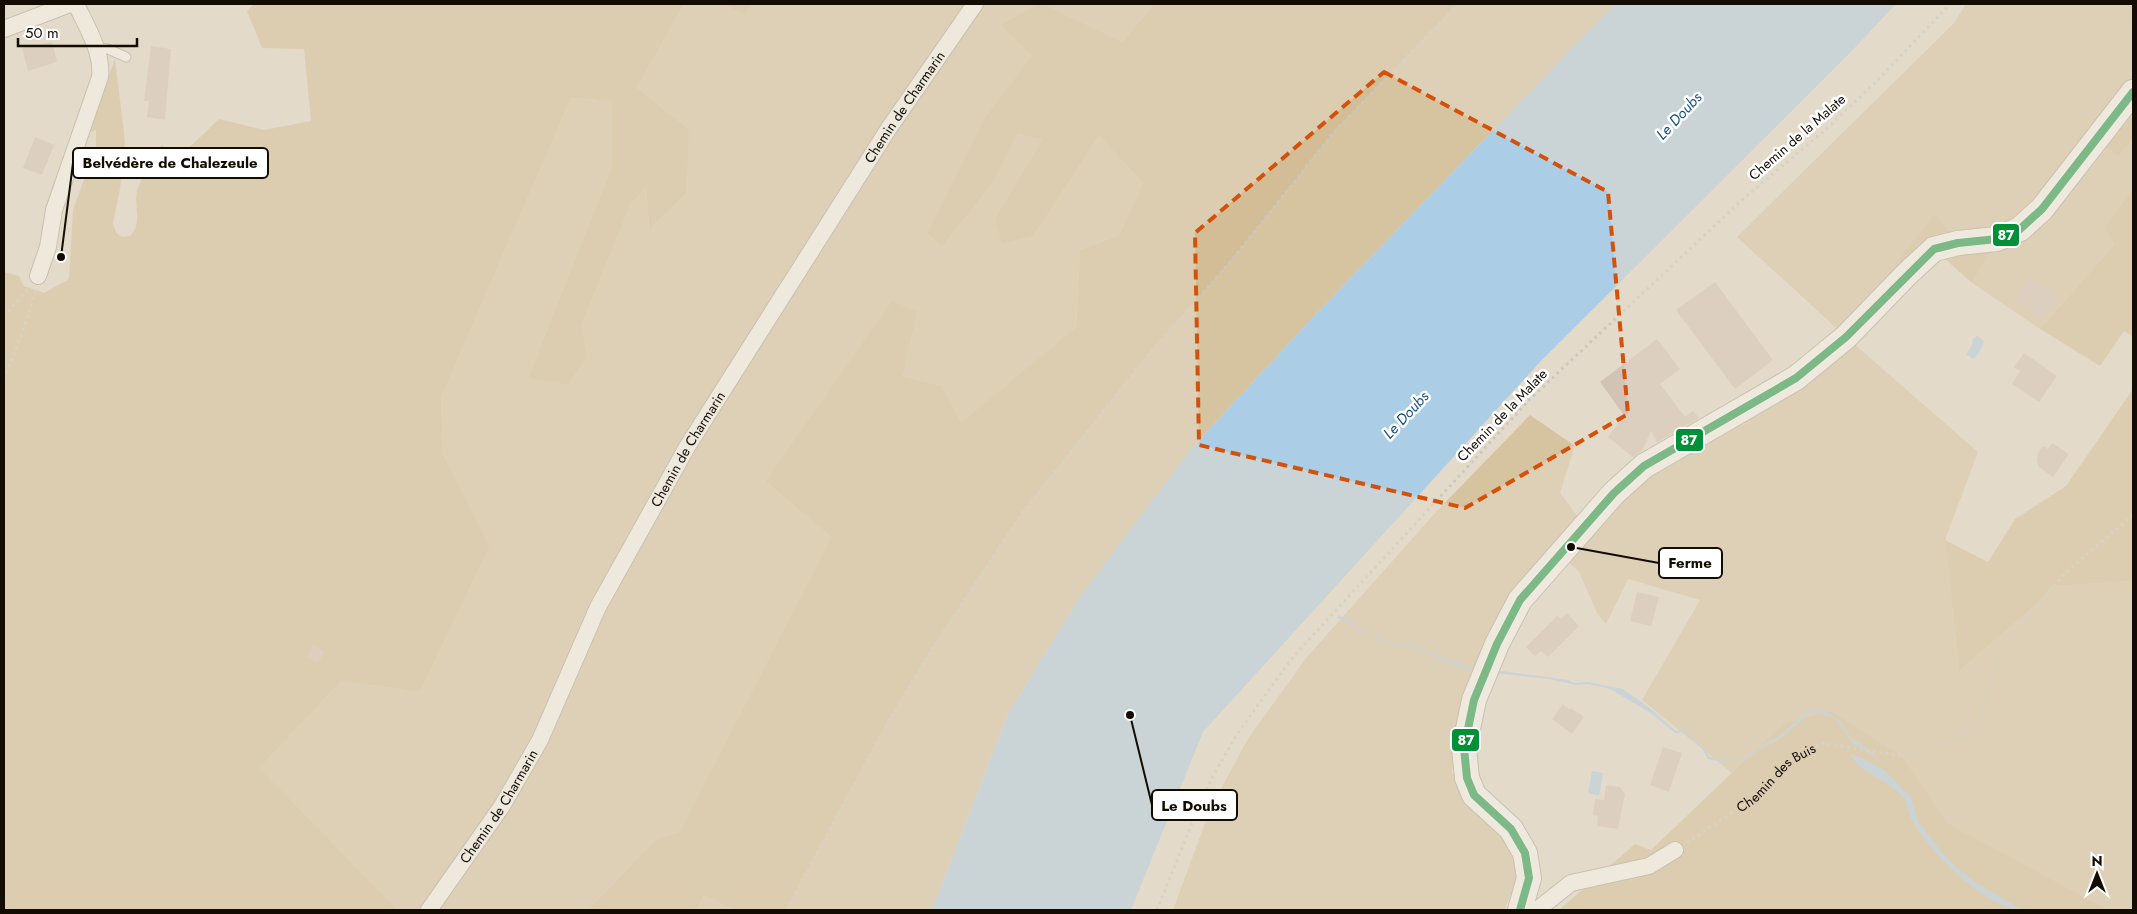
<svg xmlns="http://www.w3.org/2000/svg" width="2137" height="914" viewBox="0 0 2137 914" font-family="Jost,sans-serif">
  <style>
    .green { fill: #d6c39f }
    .forest { fill: #d3bd96 }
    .water { fill: #abcde6 }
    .building { fill: #d3c2b6 }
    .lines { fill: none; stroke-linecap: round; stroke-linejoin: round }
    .lane-casing { stroke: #a9a194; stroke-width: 11 }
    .street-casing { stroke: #a9a194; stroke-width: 18 }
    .secondary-casing { stroke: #a9a194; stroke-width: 26 }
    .path { stroke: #cac7c2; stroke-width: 3; stroke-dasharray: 2.5 4; stroke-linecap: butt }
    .lane { stroke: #fbf9f7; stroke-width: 9 }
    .street { stroke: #fbf9f7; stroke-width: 16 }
    .secondary { stroke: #fbf9f7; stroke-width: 24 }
    .bus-1-casing { stroke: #fff; stroke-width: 11 }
    .bus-1 { stroke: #009037; stroke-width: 8 }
    .marked { fill: none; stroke: #d3510b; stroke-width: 4; stroke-dasharray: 10 6; stroke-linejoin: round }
    .labels { text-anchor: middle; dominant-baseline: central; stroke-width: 5; stroke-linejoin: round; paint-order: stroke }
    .street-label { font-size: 14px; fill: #120c03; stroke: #fff }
    .water-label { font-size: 15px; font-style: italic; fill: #16527b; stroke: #fff }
    .leader { fill: none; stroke: #120c03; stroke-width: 2 }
    .callout-dot { fill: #120c03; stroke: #fff; stroke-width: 2 }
    .callout { fill: #fff; stroke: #120c03; stroke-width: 2 }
    .callout-label { font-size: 15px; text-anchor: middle; font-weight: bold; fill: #120c03 }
    .line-badge { stroke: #fff; stroke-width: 2 }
    .badge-label { font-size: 14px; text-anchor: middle; font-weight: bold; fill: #fff }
  </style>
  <rect width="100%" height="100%" fill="#e4dac9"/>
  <g class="green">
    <polygon points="684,4 723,4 746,16 751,4 1037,4 1000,25 1033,56 985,117 927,233 942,247 992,184 1018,134 1042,140 995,218 1034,235 1099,136 1143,183 1119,235 1080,250 1076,327 961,424 942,386 903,376 918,311 892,302 765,481 831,537 680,833 655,840 588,910 398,910 258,768 341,681 420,692 490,546 443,454 441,398 571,98 612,101 612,166 528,378 568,385 588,356 581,326 631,204 646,186 649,229 689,129 637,88"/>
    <polygon points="1044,4 1154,4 1122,42"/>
    <polygon points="1458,4 1615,4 1317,313 1192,448 1080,597 1008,714 932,910 786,910 888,722 929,654 1022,513 1148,355 1230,262 1334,132"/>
    <polygon points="1966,4 2133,4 2133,92 2119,156 2133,139 2133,189 2105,227 2114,245 2040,329 1972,283 1996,239 1958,243 1907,274 1846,337 1978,452 1945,540 1959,671 2037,604 2052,586 2133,581 2133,910 2109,910 1946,823 1902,756 1783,724 1732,773 1642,700 1700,600 1628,579 1606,624 1597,613 1579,572 1556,549 1517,597 1482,650 1461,712 1452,772 1466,798 1493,823 1513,851 1518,879 1504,910 1173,910 1211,807 1249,737 1307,657 1436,512 1530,415 1575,446 1560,493 1584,525 1614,493 1846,337 1737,237 1954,23"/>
    <polygon points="704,895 735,910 697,910"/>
  </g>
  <g class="forest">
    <path d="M254,4H684L637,88L689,129L686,193L649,229L646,187L631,204L581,326L588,356L568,385L528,378L612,166V101L571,98L441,398L443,454L490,546L420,692L341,681L259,768L398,910H4V272L19,276L24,286L44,293L69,279L73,210L96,146V130L87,133L115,59L125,142L120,189L113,223L116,233L122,237L130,236C141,225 136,212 136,198C137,182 153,159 162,145L175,161L219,119L264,130L311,121L304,49L262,48L247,11Z"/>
    <polygon points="723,4 751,4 746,16"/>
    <polygon points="1037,4 1044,4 1122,42 1154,4 1458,4 1334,132 1230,262 1148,355 1022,513 929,654 888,722 786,910 735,910 704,895 697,910 588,910 655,840 680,832 831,537 765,481 892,301 918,311 903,376 942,386 961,423 1076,327 1080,250 1119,235 1143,183 1099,136 1034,235 1002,244 995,218 1042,140 1018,134 992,184 942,247 927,233 985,117 1032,56 1000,25"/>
    <polygon points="2133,92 2133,139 2119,156 2097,140"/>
    <polygon points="2133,189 2133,337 2124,331 2100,366 2040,329 2114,245 2105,227"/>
    <polygon points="1935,214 1958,243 1997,239 1972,283 1934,249 1907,274 1900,258"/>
    <polygon points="2133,389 2133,581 2052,586 2037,604 1959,671 1945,540 1988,562 2015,519 2066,486"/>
    <polygon points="1831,711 1902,756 1947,823 2109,910 1559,910 1635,844 1651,850 1783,724"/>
  </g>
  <g class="water">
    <polygon points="1615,4 1896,4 1850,53 1540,362 1203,732 1131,910 932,910 1008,714 1080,597 1192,448 1317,313"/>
    <polygon points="1977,336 1984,341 1981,350 1974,359 1966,355 1973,343 1972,340"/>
    <polygon points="1339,615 1352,622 1361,632 1371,636 1394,644 1413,646 1475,670 1462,668 1412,647 1397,646 1360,633 1351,624 1337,618"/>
    <polygon points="1494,670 1568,680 1574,683 1588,682 1623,689 1650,708 1676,731 1683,729 1703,747 1710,757 1722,760 1742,761 1764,744 1778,737 1810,709 1819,709 1838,719 1852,739 1859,742 1879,759 1853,743 1835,718 1812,711 1779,739 1764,746 1743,762 1721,762 1708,759 1701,747 1684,732 1675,733 1649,712 1610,689 1589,684 1576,685 1549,679 1494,673"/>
    <path d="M1850,754L1862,758L1885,771L1911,797L1918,822L1943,854L1957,868L1973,881L2022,910C1987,910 1926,848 1911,818C1907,811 1908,802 1903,797C1893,784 1876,778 1863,769C1858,765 1854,759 1850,754Z"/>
    <polygon points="1592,771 1603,773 1599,796 1588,793"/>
  </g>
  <g class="building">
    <polygon points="52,42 57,62 28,71 22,48"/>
    <polygon points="151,46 171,49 165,120 147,117 149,101 144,101"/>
    <polygon points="35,137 54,145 42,175 23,168"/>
    <polygon points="2032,278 2059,296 2042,319 2016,300"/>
    <polygon points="1715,282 1773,360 1735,389 1676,310"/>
    <polygon points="1657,339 1680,369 1660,384 1685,417 1693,411 1699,418 1657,442 1651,431 1642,451 1633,457 1608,437 1624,415 1600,382"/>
    <polygon points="2024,353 2057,376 2039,402 2012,384 2020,371 2014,367"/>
    <polygon points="2052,443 2069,454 2053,477 2039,467 2037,461 2038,453 2043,446 2048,449"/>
    <polygon points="1637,592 1659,597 1651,626 1630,621"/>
    <polygon points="1567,613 1579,626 1548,657 1541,651 1535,656 1526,647 1557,616 1561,619"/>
    <polygon points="313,645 324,652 318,663 307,657"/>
    <polygon points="1563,704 1570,710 1571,708 1584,717 1572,734 1552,719"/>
    <polygon points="1663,747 1682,753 1669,792 1650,785"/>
    <polygon points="1606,785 1620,787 1625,794 1618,829 1597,826 1598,816 1593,815 1595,799 1604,800"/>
  </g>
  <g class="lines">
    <defs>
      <polyline id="lane" points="96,48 108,49 126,57"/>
      <g id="street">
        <polyline points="4,29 70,4"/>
        <path d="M38,276L48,247L54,210L100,77C103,52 86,26 76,4"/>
        <path id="s2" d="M429,910L502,806L540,740L598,607L687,447L889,128L975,4"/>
        <polyline points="1537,910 1571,883 1649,866 1675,850"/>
      </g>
      <polyline id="secondary" points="1520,910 1529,878 1525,853 1511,829 1474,795 1467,778 1464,748 1474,700 1497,644 1520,600 1614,493 1644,466 1796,378 1846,337 1907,274 1934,249 1958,243 1997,239 2020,229 2042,209 2133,92"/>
    </defs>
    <use href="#lane" class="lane-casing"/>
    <use href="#street" class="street-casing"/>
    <use href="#secondary" class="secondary-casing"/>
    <g class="path">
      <polyline points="4,316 29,288"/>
      <polyline points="4,379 23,331 35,291"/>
      <path id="s1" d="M1687,843L1754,798L1788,761L1822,743L1902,756L1963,735L1979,722L1987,690L2012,631L2035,609L2064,574L2133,515"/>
      <polyline points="786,910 888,722 929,654 1022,513 1148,355 1230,262 1334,132 1458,4"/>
      <polyline points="1157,910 1196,813 1212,778 1237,734 1293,657 1530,399 1742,200 1824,131 1875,83 1950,4"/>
    </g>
    <use href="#lane" class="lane"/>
    <use href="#street" class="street"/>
    <use href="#secondary" class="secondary"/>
    <defs>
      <polyline id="bus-1" points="1520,910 1529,878 1525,853 1511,829 1474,795 1467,778 1464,748 1474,700 1497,644 1520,600 1614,493 1644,466 1796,378 1846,337 1934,249 1958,243 1997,239 2020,229 2042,209 2133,92"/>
    </defs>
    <use href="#bus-1" class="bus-1-casing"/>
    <use href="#bus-1" class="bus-1"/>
  </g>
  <path d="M0 0H2137V914H0ZM1384,72L1608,192L1628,414L1465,508L1199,445L1195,233Z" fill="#e4dac9" fill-opacity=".55" fill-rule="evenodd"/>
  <path class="marked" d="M1384,72L1608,192L1628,414L1465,508L1199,445L1195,233Z"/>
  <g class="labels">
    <g class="street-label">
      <text stroke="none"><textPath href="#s2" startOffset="935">Chemin de Charmarin</textPath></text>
      <text transform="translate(1797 137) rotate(-41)">Chemin de la Malate</text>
      <text transform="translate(1502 415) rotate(-46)">Chemin de la Malate</text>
      <text stroke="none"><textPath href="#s2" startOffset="530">Chemin de Charmarin</textPath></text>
      <text stroke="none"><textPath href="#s1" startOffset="111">Chemin des Buis</textPath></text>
      <text stroke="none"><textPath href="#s2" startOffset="125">Chemin de Charmarin</textPath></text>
    </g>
    <g class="water-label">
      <text transform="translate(1679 116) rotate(-47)">Le Doubs</text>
      <text transform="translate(1406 415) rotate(-47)">Le Doubs</text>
    </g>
  </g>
  <path class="leader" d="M61 257L73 163M1571 547L1659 563M1130 715L1152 805"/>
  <g class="callout-dot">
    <circle cx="61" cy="257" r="5"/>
    <circle cx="1571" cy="547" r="5"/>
    <circle cx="1130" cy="715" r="5"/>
  </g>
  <g class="callout">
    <rect x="73" y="148" width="195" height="30" rx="5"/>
    <rect x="1659" y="548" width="63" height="30" rx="5"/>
    <rect x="1152" y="790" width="85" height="30" rx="5"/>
  </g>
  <g class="callout-label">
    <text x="170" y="168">Belvédère de Chalezeule</text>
    <text x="1690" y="568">Ferme</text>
    <text x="1194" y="811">Le Doubs</text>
  </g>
  <g class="line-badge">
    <rect x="1992" y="223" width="28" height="24" rx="5" fill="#009037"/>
    <rect x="1675" y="428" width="29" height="24" rx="5" fill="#009037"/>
    <rect x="1451" y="728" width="29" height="24" rx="5" fill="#009037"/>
  </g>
  <g class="badge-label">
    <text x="2006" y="240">87</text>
    <text x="1689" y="445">87</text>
    <text x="1466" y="745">87</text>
  </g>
  <rect width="2137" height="914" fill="none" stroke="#120c03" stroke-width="10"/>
  <g transform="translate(2097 874)" stroke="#ffffff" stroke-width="4" paint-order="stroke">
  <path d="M0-4L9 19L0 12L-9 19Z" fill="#120c03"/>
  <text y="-8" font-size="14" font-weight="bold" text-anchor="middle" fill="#120c03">N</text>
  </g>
  <path d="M18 38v8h119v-8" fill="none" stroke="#120c03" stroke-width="2.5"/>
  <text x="25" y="38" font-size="15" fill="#120c03" stroke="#ffffff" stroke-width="4" paint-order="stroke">50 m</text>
</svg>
